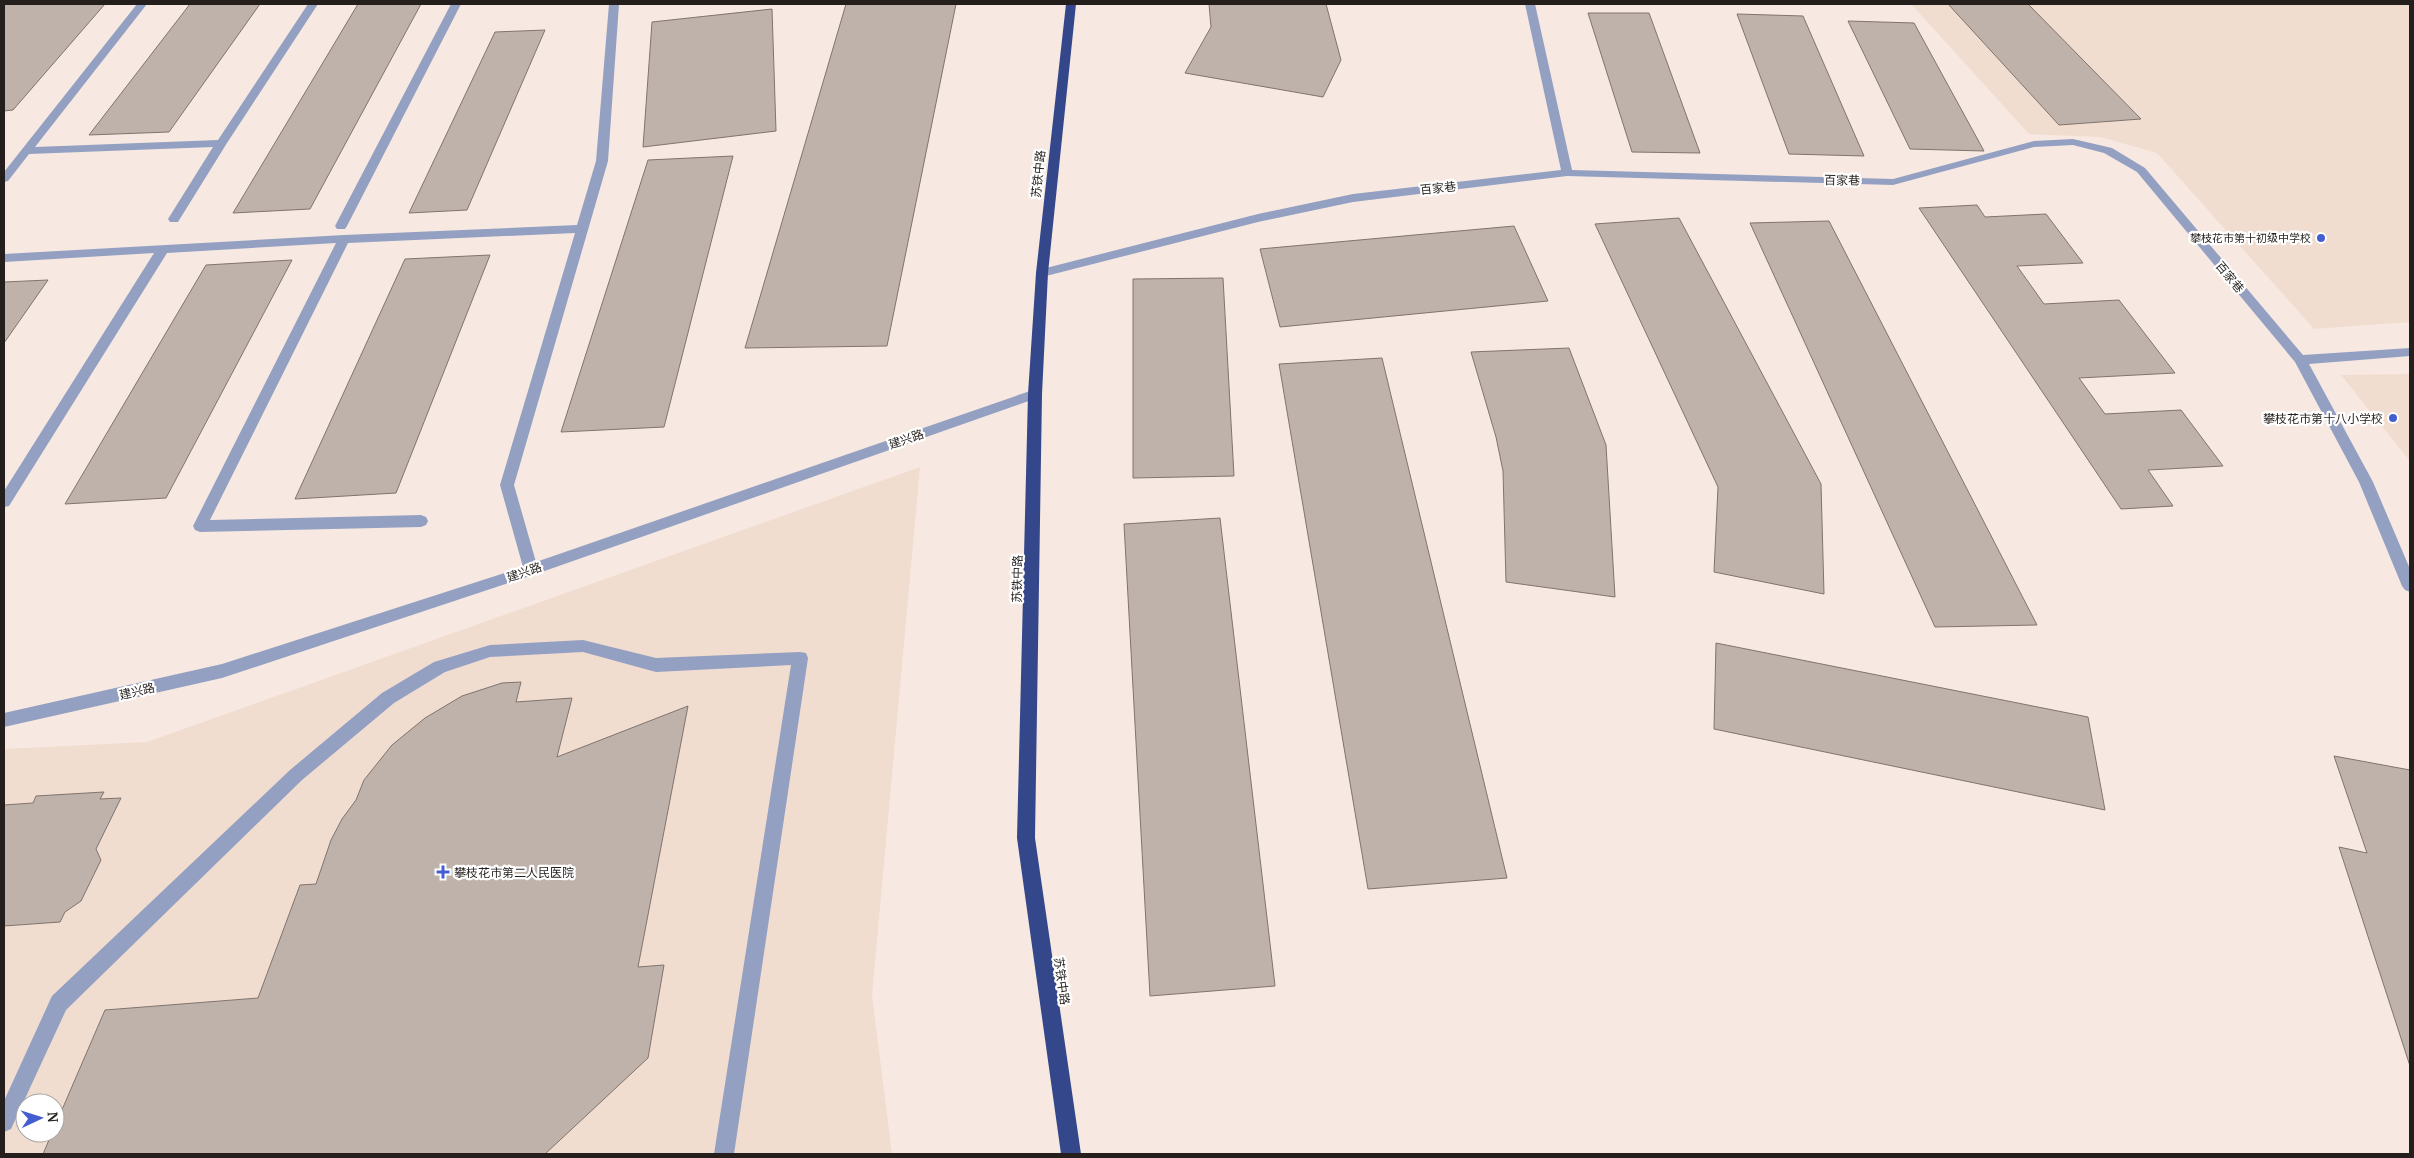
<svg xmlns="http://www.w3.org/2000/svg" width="2414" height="1158" viewBox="0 0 2414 1158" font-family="'PT Serif','Noto Sans SC',serif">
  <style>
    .built { fill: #f1dcd0; fill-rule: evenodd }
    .building { fill: #bfb2aa; stroke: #80746d }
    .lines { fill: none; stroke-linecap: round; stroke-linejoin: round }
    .minor { fill: #93a0c2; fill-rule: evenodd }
    .highway { fill: #34478b; fill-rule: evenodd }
    .poi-dot { fill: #445ed1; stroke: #fff; stroke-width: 2 }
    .labels { text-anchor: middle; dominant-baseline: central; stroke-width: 4.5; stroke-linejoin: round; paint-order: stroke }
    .far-poi-label { font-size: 11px; fill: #241f1c; stroke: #fff; text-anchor: end }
    .street-label { font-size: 12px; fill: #241f1c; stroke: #fff }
    .poi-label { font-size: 12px; fill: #241f1c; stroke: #fff; text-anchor: end }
  </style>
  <rect width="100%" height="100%" fill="#f7e9e1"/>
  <g class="built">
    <polygon points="1911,4 2410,4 2410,322 2314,329 2157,153 2100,137 2029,134"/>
    <polygon points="2410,374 2410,461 2341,375"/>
    <path d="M920,467L872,995L892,1154H4V749L147,742ZM25,1103H55V1133H25Z"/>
  </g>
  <g class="building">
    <polygon points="4,4 105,4 13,110 4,111"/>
    <polygon points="190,4 260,4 169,132 89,135"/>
    <polygon points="358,4 421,4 310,209 233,213"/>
    <polygon points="846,4 956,4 887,346 745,348"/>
    <polygon points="1209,4 1326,4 1341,60 1323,97 1185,73 1211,27"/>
    <polygon points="1948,4 2028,4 2141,119 2059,125"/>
    <polygon points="772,9 776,131 643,147 652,22"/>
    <polygon points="1588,13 1649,13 1700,153 1632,152"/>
    <polygon points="1737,14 1803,16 1864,156 1789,154"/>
    <polygon points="1848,21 1914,23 1984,151 1910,149"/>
    <polygon points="545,30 467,210 409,213 495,32"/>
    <polygon points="733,156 664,427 561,432 648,160"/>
    <polygon points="1977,205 1985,217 2046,214 2083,263 2017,266 2044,304 2119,300 2175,373 2079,378 2105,414 2181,410 2223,466 2148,470 2173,506 2121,509 1919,208"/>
    <polygon points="1679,218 1821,484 1824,594 1714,572 1718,487 1595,224"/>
    <polygon points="1829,221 2037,625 1935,627 1750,223"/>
    <polygon points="1514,226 1548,301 1280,327 1260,249"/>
    <polygon points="490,255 396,493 295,499 405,259"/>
    <polygon points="292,260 166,498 65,504 206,265"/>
    <polygon points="1223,278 1234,476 1133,478 1133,279"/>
    <polygon points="48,280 4,343 4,282"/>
    <polygon points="1569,348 1606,445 1615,597 1506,582 1503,471 1496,437 1471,352"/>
    <polygon points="1382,358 1507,878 1368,889 1279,364"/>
    <polygon points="1220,518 1275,986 1150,996 1124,524"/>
    <polygon points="1716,643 2088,717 2105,810 1714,729"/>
    <polygon points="521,682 516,702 572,698 557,757 688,706 638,967 664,965 648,1058 545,1154 43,1154 52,1133 55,1133 55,1126 105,1010 258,998 300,885 316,884 331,840 342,819 356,800 364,780 392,745 425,718 462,696 502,683"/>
    <polygon points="2334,756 2410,770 2410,1066 2339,847 2367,853"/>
    <polygon points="104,792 100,799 121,798 96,849 101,860 81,901 65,912 60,922 4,926 4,805 33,803 36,796"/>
  </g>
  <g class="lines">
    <g class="minor">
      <polygon points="137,4 147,4 35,147 218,140 308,4 318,4 227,143 178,222 170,222 168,219 213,147 29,154 8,181 4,182 4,172"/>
      <polygon points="451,4 461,4 347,226 345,229 337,229 335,226"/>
      <polygon points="609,4 619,4 608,161 514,485 536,562 1030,391 1040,391 1042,394 1040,397 536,574 222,678 4,727 4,713 222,664 523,567 500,485 575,233 348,243 210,520 421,515 426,517 428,521 426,525 421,527 200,532 195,530 193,526 336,243 167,253 9,506 4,507 4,491 154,253 4,262 4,254 344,235 577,225 596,161"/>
      <polygon points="1525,4 1535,4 1572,170 1893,179 2034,141 2073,139 2112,148 2145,168 2303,355 2410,348 2410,356 2309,364 2373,482 2410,569 2410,592 2405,590 2402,586 2359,482 2295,362 2137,172 2104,153 2073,145 2034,147 1893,185 1567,176 1353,202 1258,222 1042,277 1036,273 1042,269 1258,214 1353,194 1561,170"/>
      <polygon points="583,640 656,658 800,652 806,653 808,658 734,1154 714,1154 791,665 656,672 583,652 490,657 445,672 394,703 302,780 66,1010 11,1129 4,1132 4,1101 52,996 290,770 382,693 434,662 490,645"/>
    </g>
    <polygon class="highway" points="1066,4 1076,4 1048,273 1042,394 1035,838 1081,1154 1061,1154 1017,838 1028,394 1036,273"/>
  </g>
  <g class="poi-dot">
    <circle cx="2321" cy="238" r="5"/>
    <circle cx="2393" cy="418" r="5"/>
    <path d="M440.5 864.5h5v5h5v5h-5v5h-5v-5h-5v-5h5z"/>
  </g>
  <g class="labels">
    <g class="far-poi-label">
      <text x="2311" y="238">攀枝花市第十初级中学校</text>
    </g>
    <g class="street-label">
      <text transform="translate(1038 174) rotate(-84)">苏铁中路</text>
      <text transform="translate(1842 180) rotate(1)">百家巷</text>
      <text transform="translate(1438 188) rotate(-6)">百家巷</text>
      <text transform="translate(2230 277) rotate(50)">百家巷</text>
      <text transform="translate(906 439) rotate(-19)">建兴路</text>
      <text transform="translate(524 572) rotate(-19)">建兴路</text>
      <text transform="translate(1017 579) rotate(-89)">苏铁中路</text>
      <text transform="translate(137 691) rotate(-13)">建兴路</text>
      <text transform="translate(1062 981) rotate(82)">苏铁中路</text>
    </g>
    <g class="poi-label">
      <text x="2383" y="418">攀枝花市第十八小学校</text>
      <text x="454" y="872" text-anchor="start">攀枝花市第二人民医院</text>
    </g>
  </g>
  <rect width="2414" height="1158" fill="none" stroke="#241f1c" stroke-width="10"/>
  <g transform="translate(40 1118) rotate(86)"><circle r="24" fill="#ffffff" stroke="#a7a5a4"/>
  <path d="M0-4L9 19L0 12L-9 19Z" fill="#445ed1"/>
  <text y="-8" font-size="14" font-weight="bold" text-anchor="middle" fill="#241f1c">N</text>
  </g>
</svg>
